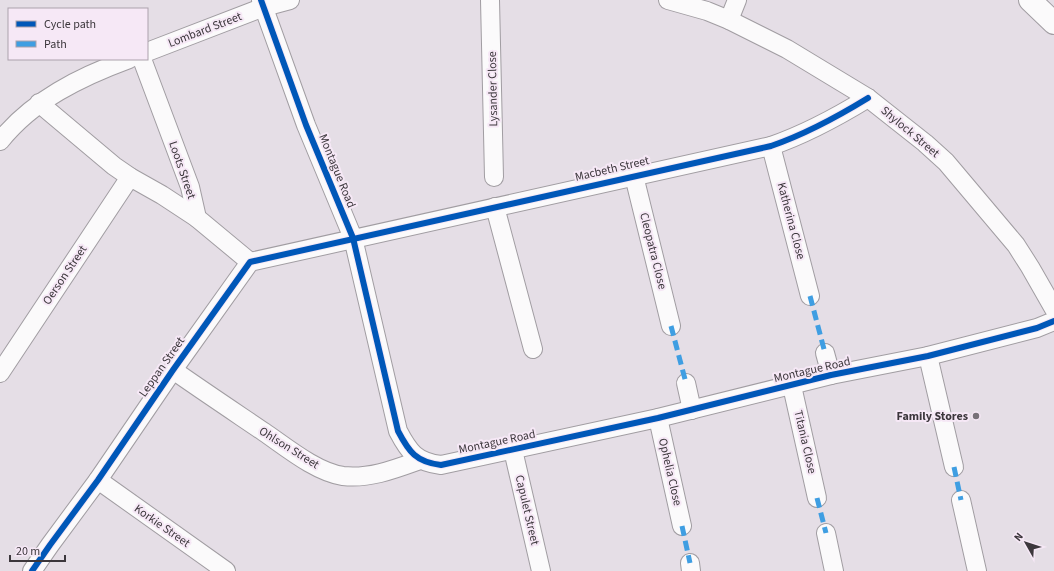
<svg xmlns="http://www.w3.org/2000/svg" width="1054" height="571" viewBox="0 0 1054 571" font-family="'Source Sans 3',sans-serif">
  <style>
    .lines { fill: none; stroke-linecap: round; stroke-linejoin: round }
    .minor-casing { stroke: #a19da2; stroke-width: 20 }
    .tertiary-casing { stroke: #a19da2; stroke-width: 24 }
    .minor { stroke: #fbfafb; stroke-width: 18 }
    .tertiary { stroke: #fbfafb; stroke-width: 22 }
    .quiet { stroke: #3f9ee2; stroke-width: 5; stroke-dasharray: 10 5; stroke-linecap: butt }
    .cycleway-casing { stroke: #f6e8f6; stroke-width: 8 }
    .cycleway { stroke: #0057b8; stroke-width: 6 }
    .poi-dot { fill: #777178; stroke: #f6e8f6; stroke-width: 1.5 }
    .labels { text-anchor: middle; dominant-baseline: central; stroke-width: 4; stroke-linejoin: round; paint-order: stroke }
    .street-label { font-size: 12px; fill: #3c373c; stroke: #f6e8f6 }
    .poi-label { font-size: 12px; font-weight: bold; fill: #3c373c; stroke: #f6e8f6; text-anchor: end }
  </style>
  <rect width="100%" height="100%" fill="#e5dee6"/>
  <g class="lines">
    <defs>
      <g id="minor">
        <path d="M261,0L306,125L353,238L398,431C409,452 416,462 441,465L658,418L831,375L928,356L1037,328L1054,321"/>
        <polyline points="490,0 494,177"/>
        <polyline points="668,0 707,11 729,20 787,49 868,98 925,143 946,162 1016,245 1030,267 1054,309"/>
        <polyline points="729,20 737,0"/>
        <polyline points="147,52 264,7 290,0"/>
        <polyline points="142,59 190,187 197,218 250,262"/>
        <polyline points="39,103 114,166 130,177 162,195 197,218"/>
        <path d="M0,141C33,100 80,77 129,59"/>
        <polyline points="771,146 810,296"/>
        <polyline points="634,176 671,326"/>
        <polyline points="495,207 533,349"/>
        <polyline points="825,353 831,375"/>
        <polyline points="928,356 954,467"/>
        <path d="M173,370C203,391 233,411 264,432C286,447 316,472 343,476C370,479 395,469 420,460"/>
        <polyline points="0,373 130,177"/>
        <polyline points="686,383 692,410"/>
        <polyline points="792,386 817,498"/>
        <polyline points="658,418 682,526"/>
        <polyline points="513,450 541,571"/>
        <polyline points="98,480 226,571"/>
        <polyline points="961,500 977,571"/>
        <polyline points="826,533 834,571"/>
        <polyline points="690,563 691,571"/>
        <path d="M32,571L50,545L98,480L173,370L250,262L771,146C806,134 837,117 868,98"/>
      </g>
      <polyline id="tertiary" points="1030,0 1054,23"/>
    </defs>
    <use href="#minor" class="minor-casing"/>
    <use href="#tertiary" class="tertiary-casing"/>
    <use href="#minor" class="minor"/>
    <use href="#tertiary" class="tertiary"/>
    <g class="quiet">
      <polyline points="810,296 825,353"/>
      <polyline points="671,326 686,383"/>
      <polyline points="954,467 961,500"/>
      <polyline points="817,498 826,533"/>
      <polyline points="682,526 690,563"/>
    </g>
    <defs>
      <g id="cycleway">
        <path d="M261,0L306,125L353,238L398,431C409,452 416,462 441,465L658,418L831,375L928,356L1037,328L1054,321"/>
        <path d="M32,571L50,545L98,480L173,370L250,262L771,146C806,134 837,117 868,98"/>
      </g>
    </defs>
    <use href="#cycleway" class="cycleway-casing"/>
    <use href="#cycleway" class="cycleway"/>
  </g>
  <circle class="poi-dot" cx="976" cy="416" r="4"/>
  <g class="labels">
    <g class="street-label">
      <text transform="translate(205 30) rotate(-21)">Lombard Street</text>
      <text transform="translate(493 89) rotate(-91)">Lysander Close</text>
      <text transform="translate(910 132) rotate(40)">Shylock Street</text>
      <text transform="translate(612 169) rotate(-13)">Macbeth Street</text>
      <text transform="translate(182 170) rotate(71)">Loots Street</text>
      <text transform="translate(337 171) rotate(68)">Montague Road</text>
      <text transform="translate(791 221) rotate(75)">Katherina Close</text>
      <text transform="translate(653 251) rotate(76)">Cleopatra Close</text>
      <text transform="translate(65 275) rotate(-56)">Oerson Street</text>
      <text transform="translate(162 367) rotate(-55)">Leppan Street</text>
      <text transform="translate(812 370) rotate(-13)">Montague Road</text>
      <text transform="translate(497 442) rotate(-12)">Montague Road</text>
      <text transform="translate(805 442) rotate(77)">Titania Close</text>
      <text transform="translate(289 448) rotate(32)">Ohlson Street</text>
      <text transform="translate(670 472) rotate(77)">Ophelia Close</text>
      <text transform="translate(527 510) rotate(77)">Capulet Street</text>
      <text transform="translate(162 526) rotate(35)">Korkie Street</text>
    </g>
    <g class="poi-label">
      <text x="968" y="416">Family Stores</text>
    </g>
  </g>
  <rect x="8" y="8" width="140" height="52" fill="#f6e8f6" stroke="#aca1ac"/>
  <rect x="16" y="21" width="20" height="6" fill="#0057b8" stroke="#aca1ac"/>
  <text x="44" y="28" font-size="12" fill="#3c373c">Cycle path</text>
  <rect x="16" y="41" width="20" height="6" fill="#3f9ee2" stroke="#aca1ac"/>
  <text x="44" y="48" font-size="12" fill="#3c373c">Path</text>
  <g transform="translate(1026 543) rotate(309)" stroke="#f6e8f6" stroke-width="3" paint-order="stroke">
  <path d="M0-3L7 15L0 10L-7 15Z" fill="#3c373c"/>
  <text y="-6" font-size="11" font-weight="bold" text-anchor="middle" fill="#3c373c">N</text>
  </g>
  <path d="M10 555v6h55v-6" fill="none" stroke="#3c373c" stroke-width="2"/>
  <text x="16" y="555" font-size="12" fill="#3c373c" stroke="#f6e8f6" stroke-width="3" paint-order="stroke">20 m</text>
</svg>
